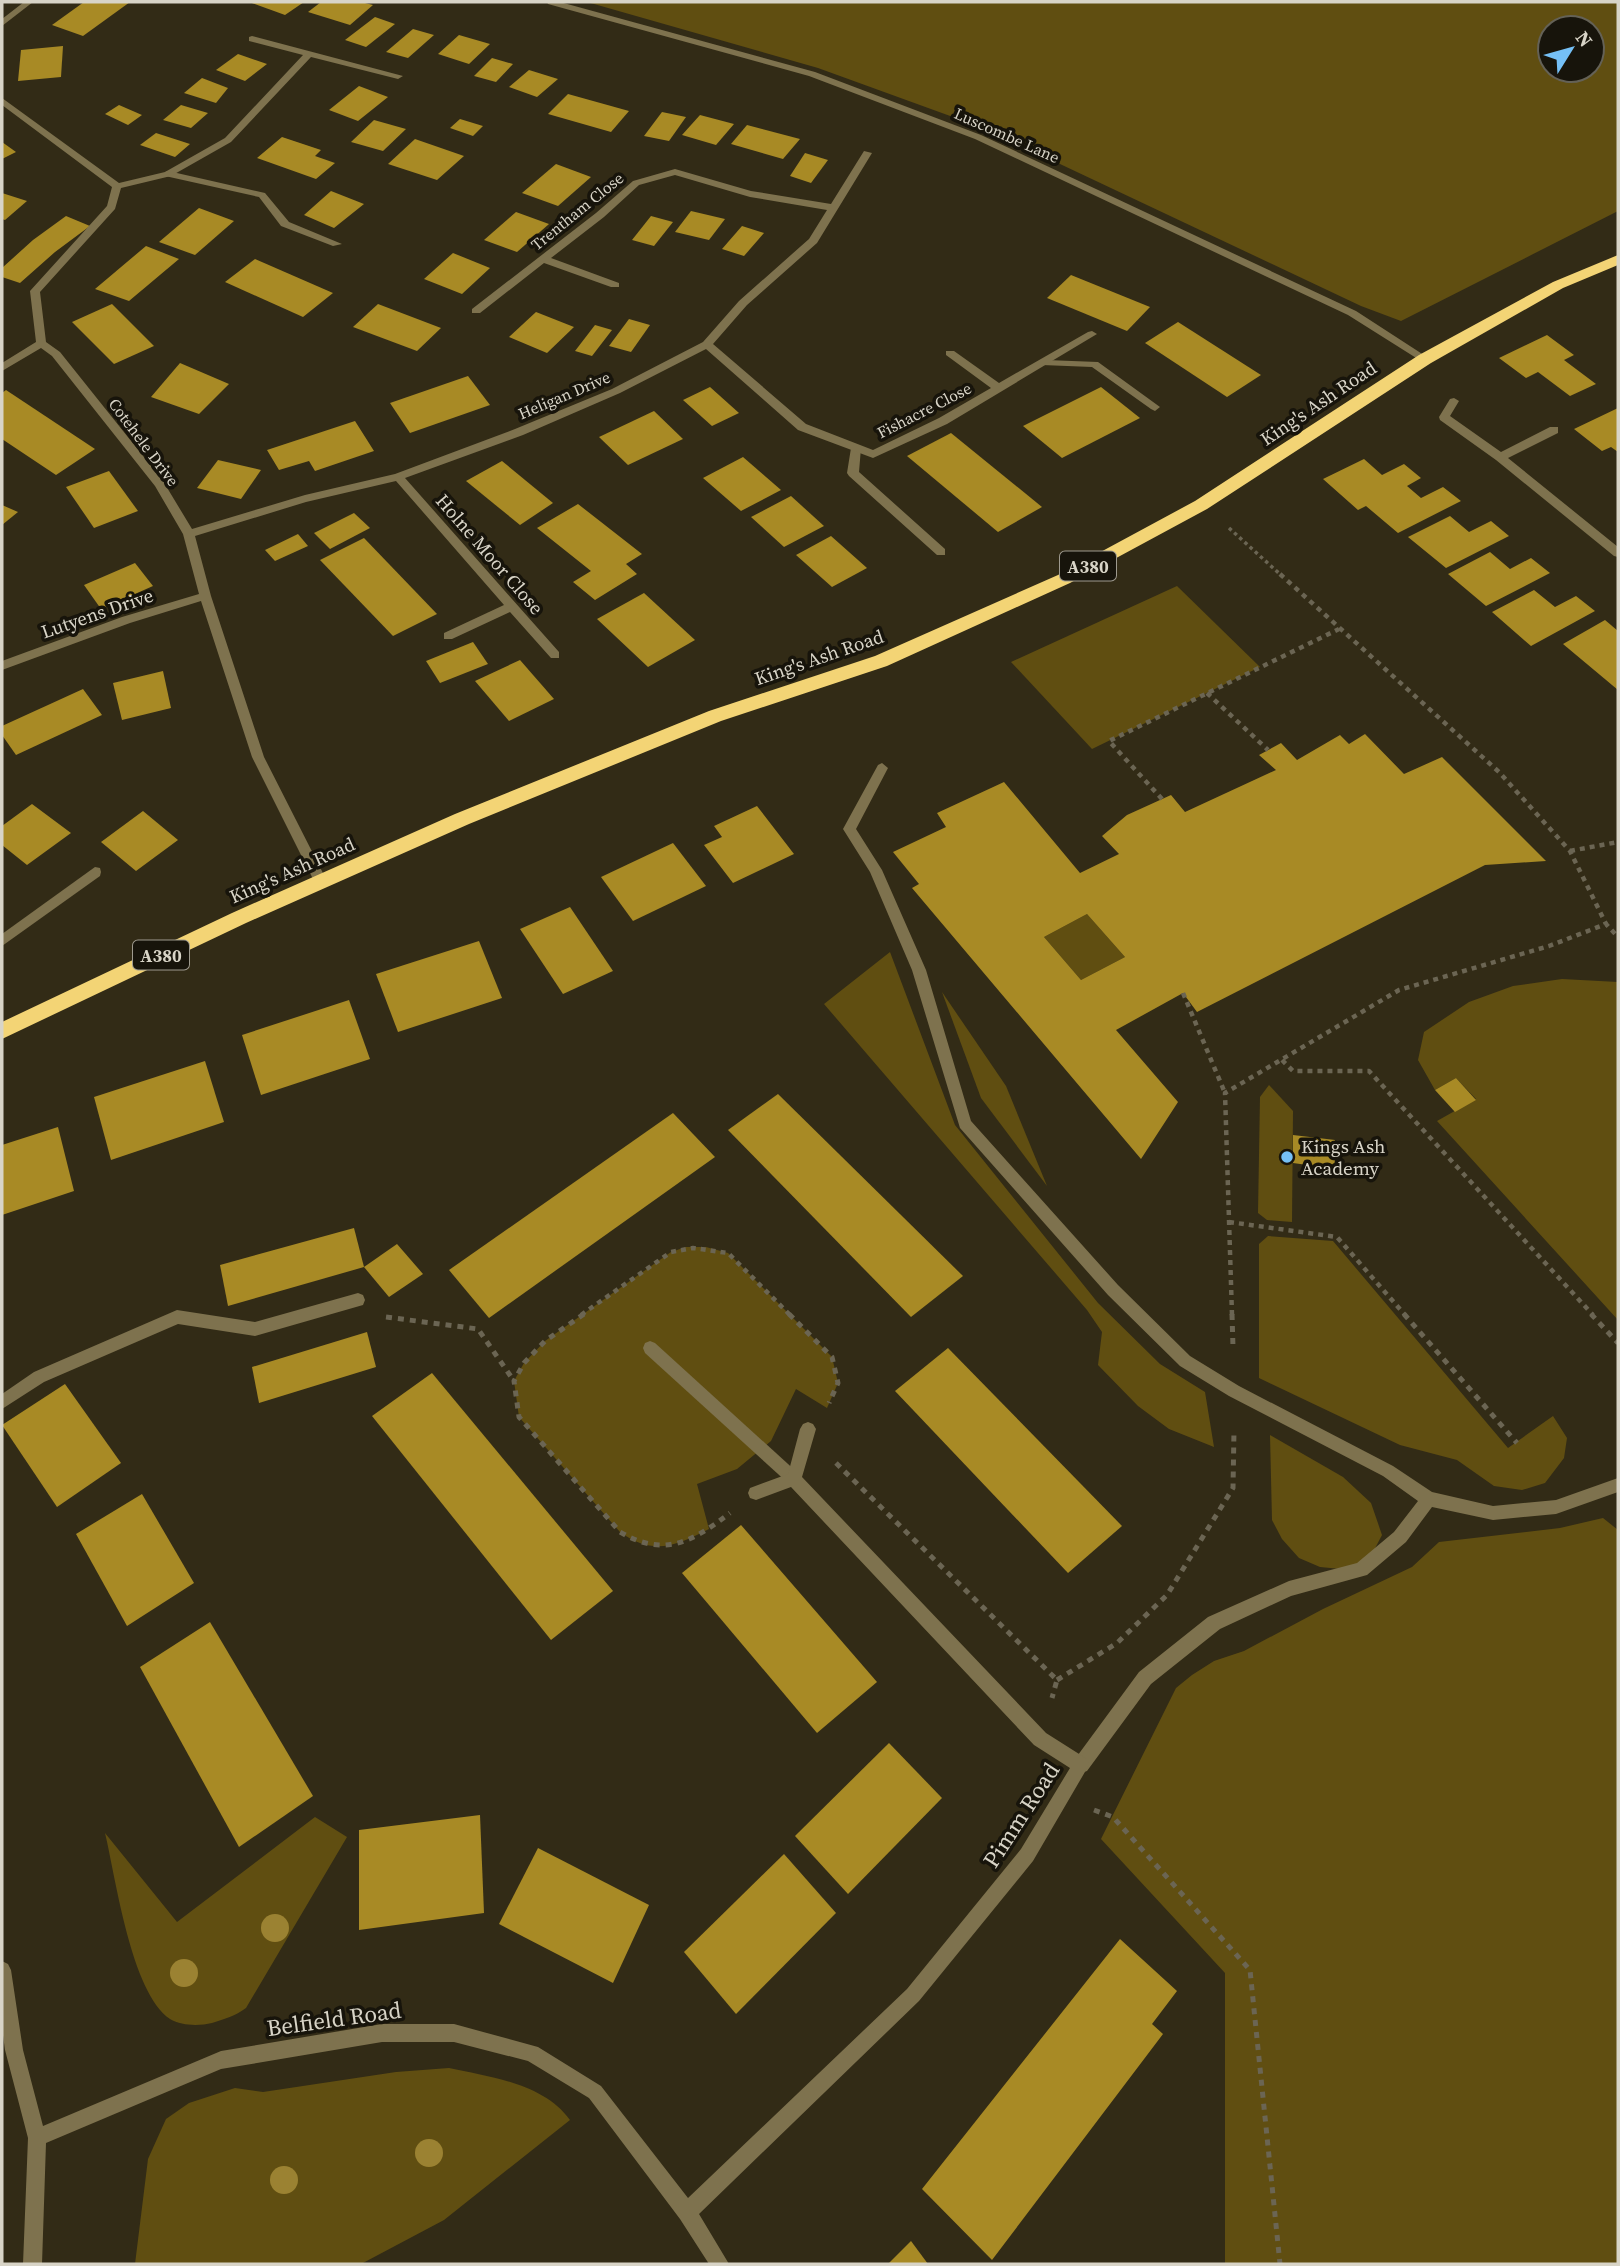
<svg xmlns="http://www.w3.org/2000/svg" width="1620" height="2266" viewBox="0 0 1620 2266" font-family="'Source Serif 4',serif">
  <style>
    .green { fill: #604e11; fill-rule: evenodd }
    .building { fill: #a88a25; fill-rule: evenodd }
    .lines { fill: none; stroke-linecap: round; stroke-linejoin: round }
    .path-far2 { stroke: #6b6553; stroke-width: 3.5; stroke-dasharray: 3.5 3.5; stroke-linecap: butt }
    .path-far1 { stroke: #6b6553; stroke-width: 4.5; stroke-dasharray: 5 5; stroke-linecap: butt }
    .path { stroke: #6b6553; stroke-width: 5; stroke-dasharray: 6 6; stroke-linecap: butt }
    .lane { fill: #7e724e; fill-rule: evenodd }
    .street { fill: #7e724e; fill-rule: evenodd }
    .highway { fill: #f3d475; fill-rule: evenodd }
    .tree { fill: #9b8232 }
    .poi-dot { fill: #75c0f6; stroke: #17140b; stroke-width: 2.5 }
    .labels { text-anchor: middle; dominant-baseline: central; stroke-width: 7; stroke-linejoin: round; paint-order: stroke }
    .far-street-label { font-size: 16px; fill: #d8d4c7; stroke: #17140b }
    .shield { fill: #17140b; stroke: #9e9a8f; stroke-width: 2 }
    .shield-label { font-size: 18px; font-weight: bold; fill: #d8d4c7 }
    .street-label { font-size: 19px; fill: #d8d4c7; stroke: #17140b }
    .poi-label { font-size: 19px; fill: #d8d4c7; stroke: #17140b; text-anchor: start }
    .near-street-label { font-size: 23px; fill: #d8d4c7; stroke: #17140b }
  </style>
  <rect width="100%" height="100%" fill="#322b16"/>
  <g class="green">
    <path d="M587,2H1618V211L1401,321L1361,306L986,129L818,68ZM1550,28H1592V70H1550Z"/>
    <polygon points="1177,586 1260,667 1092,749 1011,662"/>
    <polygon points="1087,914 1125,957 1081,980 1044,937"/>
    <polygon points="890,952 955,1125 1098,1303 1160,1364 1205,1392 1214,1447 1169,1429 1138,1406 1098,1365 1102,1332 1087,1310 824,1004"/>
    <polygon points="1562,979 1618,982 1618,1320 1437,1121 1476,1099 1456,1078 1435,1090 1418,1060 1424,1032 1469,1002 1513,986"/>
    <polygon points="942,992 1006,1086 1047,1186 981,1098"/>
    <polygon points="1269,1085 1293,1111 1292,1222 1267,1220 1258,1213 1260,1097"/>
    <polygon points="1268,1236 1333,1241 1508,1448 1553,1416 1567,1438 1564,1458 1545,1483 1522,1490 1494,1486 1457,1460 1400,1445 1259,1378 1259,1244"/>
    <path d="M686,1247H706L728,1253L832,1357L838,1383L827,1408L796,1389L771,1441L737,1469L697,1484L709,1529C676,1546 653,1556 620,1532L519,1417L514,1381L524,1363L545,1341L671,1252Z"/>
    <polygon points="1270,1435 1343,1477 1371,1503 1382,1535 1371,1556 1351,1570 1320,1567 1299,1558 1282,1539 1272,1520"/>
    <polygon points="1603,1518 1618,1530 1618,2264 1225,2264 1225,1973 1101,1839 1176,1688 1192,1675 1214,1661 1244,1651 1323,1609 1412,1567 1439,1542 1560,1528"/>
    <path d="M315,1817L347,1837L246,2008C235,2016 225,2019 212,2023C199,2026 182,2026 170,2019C131,1992 116,1879 105,1833L177,1922Z"/>
    <path d="M449,2068C490,2077 543,2083 570,2120L444,2220L361,2264H135L148,2159L166,2119L189,2103L235,2088L263,2092L396,2072Z"/>
  </g>
  <g class="building">
    <polygon points="84,2 130,2 83,36 52,25"/>
    <polygon points="249,2 304,2 285,15"/>
    <polygon points="321,2 361,2 373,5 350,25 308,12"/>
    <polygon points="375,17 395,24 366,47 345,40"/>
    <polygon points="413,29 434,35 408,58 386,52"/>
    <polygon points="459,35 490,44 469,64 438,54"/>
    <polygon points="63,46 61,77 18,81 21,50"/>
    <polygon points="238,54 267,64 245,81 216,70"/>
    <polygon points="492,58 513,64 496,82 474,76"/>
    <polygon points="529,70 558,79 537,97 509,87"/>
    <polygon points="202,78 228,88 216,103 184,93"/>
    <polygon points="359,86 388,97 358,121 329,110"/>
    <polygon points="568,94 629,111 611,132 548,114"/>
    <polygon points="119,105 142,115 128,125 105,114"/>
    <polygon points="181,105 208,113 191,128 163,120"/>
    <polygon points="662,112 686,117 669,141 644,136"/>
    <polygon points="700,115 734,124 716,145 682,135"/>
    <polygon points="460,119 483,126 473,136 450,128"/>
    <polygon points="374,120 406,129 383,151 351,142"/>
    <polygon points="747,125 800,139 783,159 731,144"/>
    <polygon points="156,133 190,144 175,157 140,145"/>
    <polygon points="282,137 321,150 315,156 335,163 316,179 257,158"/>
    <polygon points="415,139 464,156 437,180 388,164"/>
    <polygon points="2,142 16,152 2,159"/>
    <polygon points="805,153 828,160 811,183 790,176"/>
    <polygon points="556,164 591,177 558,206 522,193"/>
    <polygon points="331,191 364,204 334,228 304,215"/>
    <polygon points="2,193 27,201 5,220 2,219"/>
    <polygon points="199,208 234,221 195,255 159,242"/>
    <polygon points="691,211 725,219 709,240 675,232"/>
    <polygon points="516,212 549,224 517,252 484,240"/>
    <polygon points="66,216 90,226 55,252 20,283 2,277 2,268 33,240"/>
    <polygon points="651,216 673,222 654,246 632,240"/>
    <polygon points="742,226 764,233 744,256 722,249"/>
    <polygon points="146,246 179,259 129,301 95,289"/>
    <polygon points="453,253 490,268 462,294 424,279"/>
    <polygon points="255,259 333,293 303,317 225,282"/>
    <polygon points="1071,275 1150,307 1127,331 1047,298"/>
    <polygon points="112,304 154,346 114,364 72,322"/>
    <polygon points="378,304 441,328 417,351 353,327"/>
    <polygon points="536,312 574,327 547,353 509,337"/>
    <polygon points="629,319 650,325 631,352 609,346"/>
    <polygon points="1178,322 1261,375 1227,397 1145,343"/>
    <polygon points="595,325 612,330 592,356 575,351"/>
    <polygon points="1547,335 1574,355 1564,360 1596,384 1570,396 1538,372 1526,378 1499,358"/>
    <polygon points="180,363 229,384 199,414 151,397"/>
    <polygon points="468,376 490,405 410,433 390,403"/>
    <polygon points="710,387 739,413 712,426 683,400"/>
    <polygon points="1101,387 1140,418 1062,458 1023,426"/>
    <polygon points="6,390 95,449 56,475 2,439 2,393"/>
    <polygon points="1618,408 1618,452 1611,447 1602,451 1574,429"/>
    <polygon points="654,411 683,439 628,465 599,437"/>
    <polygon points="355,421 374,451 315,471 309,461 279,470 267,450"/>
    <polygon points="951,433 1042,507 998,532 907,456"/>
    <polygon points="743,457 781,490 741,511 703,478"/>
    <polygon points="1364,459 1382,475 1404,464 1421,478 1407,486 1421,498 1443,487 1461,501 1398,533 1366,506 1358,510 1323,479"/>
    <polygon points="218,460 261,470 241,499 197,488"/>
    <polygon points="502,461 553,503 520,525 466,481"/>
    <polygon points="109,471 138,511 94,528 66,487"/>
    <polygon points="791,496 824,526 784,547 751,517"/>
    <polygon points="578,504 642,554 626,564 637,574 595,600 573,582 591,571 537,528"/>
    <polygon points="2,505 18,512 2,525"/>
    <polygon points="354,513 370,528 330,549 314,533"/>
    <polygon points="1450,516 1469,532 1491,521 1509,536 1446,568 1408,537"/>
    <polygon points="298,534 308,546 275,561 265,550"/>
    <polygon points="831,536 867,568 832,587 796,555"/>
    <polygon points="364,538 437,614 393,636 320,560"/>
    <polygon points="1490,552 1510,569 1531,558 1550,573 1486,606 1448,574"/>
    <polygon points="135,563 153,586 101,609 84,585"/>
    <polygon points="1534,590 1555,607 1576,596 1595,611 1531,646 1492,612"/>
    <polygon points="644,593 695,640 648,667 597,619"/>
    <polygon points="1605,620 1618,631 1618,690 1563,644"/>
    <polygon points="473,642 488,664 440,683 426,661"/>
    <polygon points="520,660 554,699 509,721 475,681"/>
    <polygon points="163,671 171,708 122,720 113,683"/>
    <polygon points="83,689 102,715 16,755 2,735 2,726"/>
    <path d="M1365,734L1404,774L1442,757L1546,861L1485,865L1197,1012L1183,993L1116,1030L1178,1102L1141,1159L912,888L919,884L893,852L946,827L937,813L1004,782L1080,873L1119,854L1102,836L1127,815L1171,795L1185,812L1276,770L1259,755L1281,743L1297,760L1340,735L1349,744ZM1087,914L1125,957L1081,980L1044,937Z"/>
    <polygon points="32,804 71,833 27,865 2,845 2,826"/>
    <polygon points="757,806 794,854 733,883 704,845 722,837 714,826"/>
    <polygon points="143,811 178,840 136,871 101,842"/>
    <polygon points="673,843 706,886 633,921 601,877"/>
    <polygon points="570,907 613,971 563,994 520,929"/>
    <polygon points="479,941 502,998 398,1032 376,974"/>
    <polygon points="349,1000 370,1059 261,1095 242,1035"/>
    <polygon points="205,1061 224,1122 111,1160 94,1097"/>
    <polygon points="1456,1078 1476,1100 1455,1112 1435,1090"/>
    <polygon points="778,1094 963,1276 911,1317 728,1130"/>
    <polygon points="673,1113 715,1157 489,1318 449,1270"/>
    <polygon points="58,1127 74,1191 2,1215 2,1145"/>
    <polygon points="1293,1135 1335,1140 1336,1169 1293,1163"/>
    <polygon points="354,1228 364,1267 228,1306 220,1265"/>
    <polygon points="397,1244 423,1274 389,1297 364,1267"/>
    <polygon points="367,1332 376,1367 259,1403 252,1367"/>
    <polygon points="948,1348 1122,1526 1068,1573 895,1391"/>
    <polygon points="432,1373 613,1591 551,1640 372,1416"/>
    <polygon points="65,1384 121,1463 57,1507 2,1425"/>
    <polygon points="142,1494 194,1583 127,1626 76,1534"/>
    <polygon points="741,1525 877,1682 817,1733 682,1573"/>
    <polygon points="210,1622 313,1796 239,1847 140,1667"/>
    <polygon points="889,1743 942,1798 848,1894 795,1836"/>
    <polygon points="480,1815 484,1913 359,1930 359,1830"/>
    <polygon points="538,1848 649,1905 613,1983 499,1924"/>
    <polygon points="784,1854 836,1913 736,2014 684,1952"/>
    <polygon points="1120,1939 1177,1991 1152,2024 1163,2034 992,2260 922,2189"/>
    <polygon points="911,2241 928,2264 888,2264"/>
  </g>
  <g class="lines">
    <polyline class="path-far2" points="1229,528 1282,576"/>
    <g class="path-far1">
      <polyline points="1280,574 1499,772 1570,851 1606,924"/>
      <polyline points="1207,693 1268,750"/>
      <polyline points="1162,799 1109,741 1339,629"/>
      <polyline points="1570,851 1618,842"/>
      <polyline points="1183,993 1225,1093"/>
      <polyline points="1282,1060 1293,1071 1369,1071 1593,1315"/>
      <polyline points="1229,1222 1337,1237 1405,1315"/>
      <polyline points="581,1315 671,1252 693,1248 728,1253 790,1315"/>
      <polyline points="1232,1315 1225,1093 1399,990 1549,946 1606,924 1618,937"/>
    </g>
    <g class="path">
      <path d="M584,1314L545,1341L524,1363L514,1381L519,1417L620,1532C664,1558 692,1542 730,1513"/>
      <polyline points="789,1314 832,1357 838,1383 829,1403"/>
      <polyline points="1232,1314 1233,1347"/>
      <polyline points="1404,1314 1517,1443"/>
      <polyline points="1591,1314 1618,1343"/>
      <polyline points="386,1317 478,1329 514,1381"/>
      <polyline points="836,1463 1057,1680 1052,1698"/>
      <polyline points="1057,1680 1117,1643 1167,1595 1233,1488 1234,1430"/>
      <polyline points="1094,1810 1113,1817 1250,1970 1280,2264"/>
    </g>
    <g class="lane">
      <polygon points="168,171 265,193 289,222 342,244 333,246 281,226 259,197 165,176 165,172"/>
      <polygon points="1046,360 1098,362 1160,407 1155,411 1151,409 1092,367 1042,365 1042,361"/>
      <polygon points="856,444 861,448 859,472 945,549 945,555 937,555 849,476 847,473 851,448"/>
      <polygon points="882,763 888,768 856,829 882,870 926,970 971,1121 1118,1285 1190,1356 1239,1386 1393,1466 1432,1492 1493,1506 1556,1500 1618,1478 1618,1492 1556,1514 1493,1520 1432,1507 1406,1542 1367,1575 1291,1596 1220,1629 1151,1684 1087,1771 1081,1773 1075,1771 1073,1765 1075,1759 1139,1672 1208,1617 1289,1581 1357,1563 1394,1532 1418,1501 1383,1476 1229,1396 1180,1366 1108,1295 960,1128 912,970 870,872 843,829 878,765"/>
      <polygon points="95,867 100,868 101,872 100,876 2,946 2,934"/>
      <polygon points="358,1293 363,1295 365,1300 363,1305 255,1336 178,1324 44,1382 2,1409 2,1394 34,1372 177,1310 255,1322"/>
      <polygon points="650,1341 655,1343 799,1474 802,1479 799,1484 794,1486 789,1484 645,1353 643,1348 645,1343"/>
    </g>
    <g class="street">
      <polygon points="24,2 33,2 2,26 2,19"/>
      <polygon points="547,2 560,2 815,72 981,135 1356,311 1430,359 1425,362 1421,361 1348,315 975,139 809,76 548,4"/>
      <polygon points="252,36 403,76 398,79 311,57 231,142 171,176 121,188 115,209 40,292 46,342 60,352 163,481 192,529 305,495 395,474 515,429 612,389 703,342 739,301 809,239 827,210 750,197 675,175 639,185 604,217 551,258 619,283 619,287 611,287 544,263 480,313 472,313 472,309 596,213 633,181 675,169 751,191 831,204 864,151 872,153 817,243 747,305 713,344 806,424 873,450 939,418 991,388 946,355 946,351 954,351 999,383 1088,332 1092,331 1097,334 947,424 873,458 798,430 706,349 620,393 523,435 405,478 559,652 559,658 551,658 510,612 452,639 444,639 444,633 504,605 396,481 306,502 195,536 211,596 264,757 327,881 326,885 316,885 252,757 201,601 130,623 2,670 2,661 122,617 199,594 183,534 155,486 52,356 41,348 2,371 2,363 36,342 30,291 107,206 112,187 2,105 2,98 119,183 165,172 225,138 303,55 249,41 249,37"/>
      <polygon points="1454,398 1459,401 1450,416 1501,452 1550,427 1558,427 1558,433 1508,458 1618,547 1618,557 1614,556 1496,460 1440,420 1439,417 1450,399"/>
      <polygon points="808,1422 813,1424 816,1429 802,1477 1046,1733 1087,1759 1089,1765 1033,1861 919,2001 699,2214 729,2264 709,2264 680,2219 589,2098 528,2061 454,2042 382,2042 221,2069 46,2143 42,2264 23,2264 28,2138 5,2050 2,2028 2,1961 8,1964 11,1970 23,2050 43,2126 221,2051 382,2024 454,2024 538,2047 601,2086 688,2198 907,1989 1021,1849 1070,1768 1034,1745 791,1487 756,1500 750,1498 748,1493 750,1488 788,1474 800,1429 803,1424"/>
    </g>
    <polygon class="highway" points="1618,255 1618,265 1563,288 1431,363 1207,509 1070,583 887,666 721,721 469,824 246,923 2,1039 2,1022 232,913 455,814 709,711 875,656 1058,575 1195,501 1419,355 1553,282"/>
  </g>
  <g class="tree">
    <circle cx="275" cy="1928" r="14"/>
    <circle cx="184" cy="1973" r="14"/>
    <circle cx="429" cy="2153" r="14"/>
    <circle cx="284" cy="2180" r="14"/>
  </g>
  <circle class="poi-dot" cx="1287" cy="1157" r="7"/>
  <g class="labels">
    <g class="far-street-label">
      <text transform="translate(1007 135) rotate(24)">Luscombe Lane</text>
      <text transform="translate(577 211) rotate(-39)">Trentham Close</text>
      <text transform="translate(564 395) rotate(-23)">Heligan Drive</text>
      <text transform="translate(924 410) rotate(-27)">Fishacre Close</text>
      <text transform="translate(144 442) rotate(53)">Cotehele Drive</text>
    </g>
    <g class="shield">
      <rect x="1060" y="551.5" width="56" height="29" rx="5"/>
      <rect x="133" y="940.5" width="56" height="29" rx="5"/>
    </g>
    <g class="shield-label">
      <text x="1088" y="566">A380</text>
      <text x="161" y="955">A380</text>
    </g>
    <g class="street-label">
      <text transform="translate(1318 403) rotate(-34)">King's Ash Road</text>
      <text transform="translate(490 554) rotate(49)">Holne Moor Close</text>
      <text transform="translate(97 613) rotate(-19)">Lutyens Drive</text>
      <text transform="translate(819 657) rotate(-19)">King's Ash Road</text>
      <text transform="translate(292 870) rotate(-24)">King's Ash Road</text>
    </g>
    <g class="poi-label">
      <text x="1301" y="1146">Kings Ash<tspan x="1301" dy="22">Academy</tspan></text>
    </g>
    <g class="near-street-label">
      <text transform="translate(1021 1815) rotate(-57)">Pimm Road</text>
      <text transform="translate(334 2019) rotate(-8)">Belfield Road</text>
    </g>
  </g>
  <rect width="1620" height="2266" fill="none" stroke="#d8d4c7" stroke-width="7"/>
  <g transform="translate(1571 49) rotate(53)"><circle r="33" fill="#17140b" stroke="#646156" stroke-width="2"/>
  <path d="M0-5L12 26L0 18L-12 26Z" fill="#75c0f6"/>
  <text y="-10" font-size="19" font-weight="bold" text-anchor="middle" fill="#d8d4c7">N</text>
  </g>
</svg>
